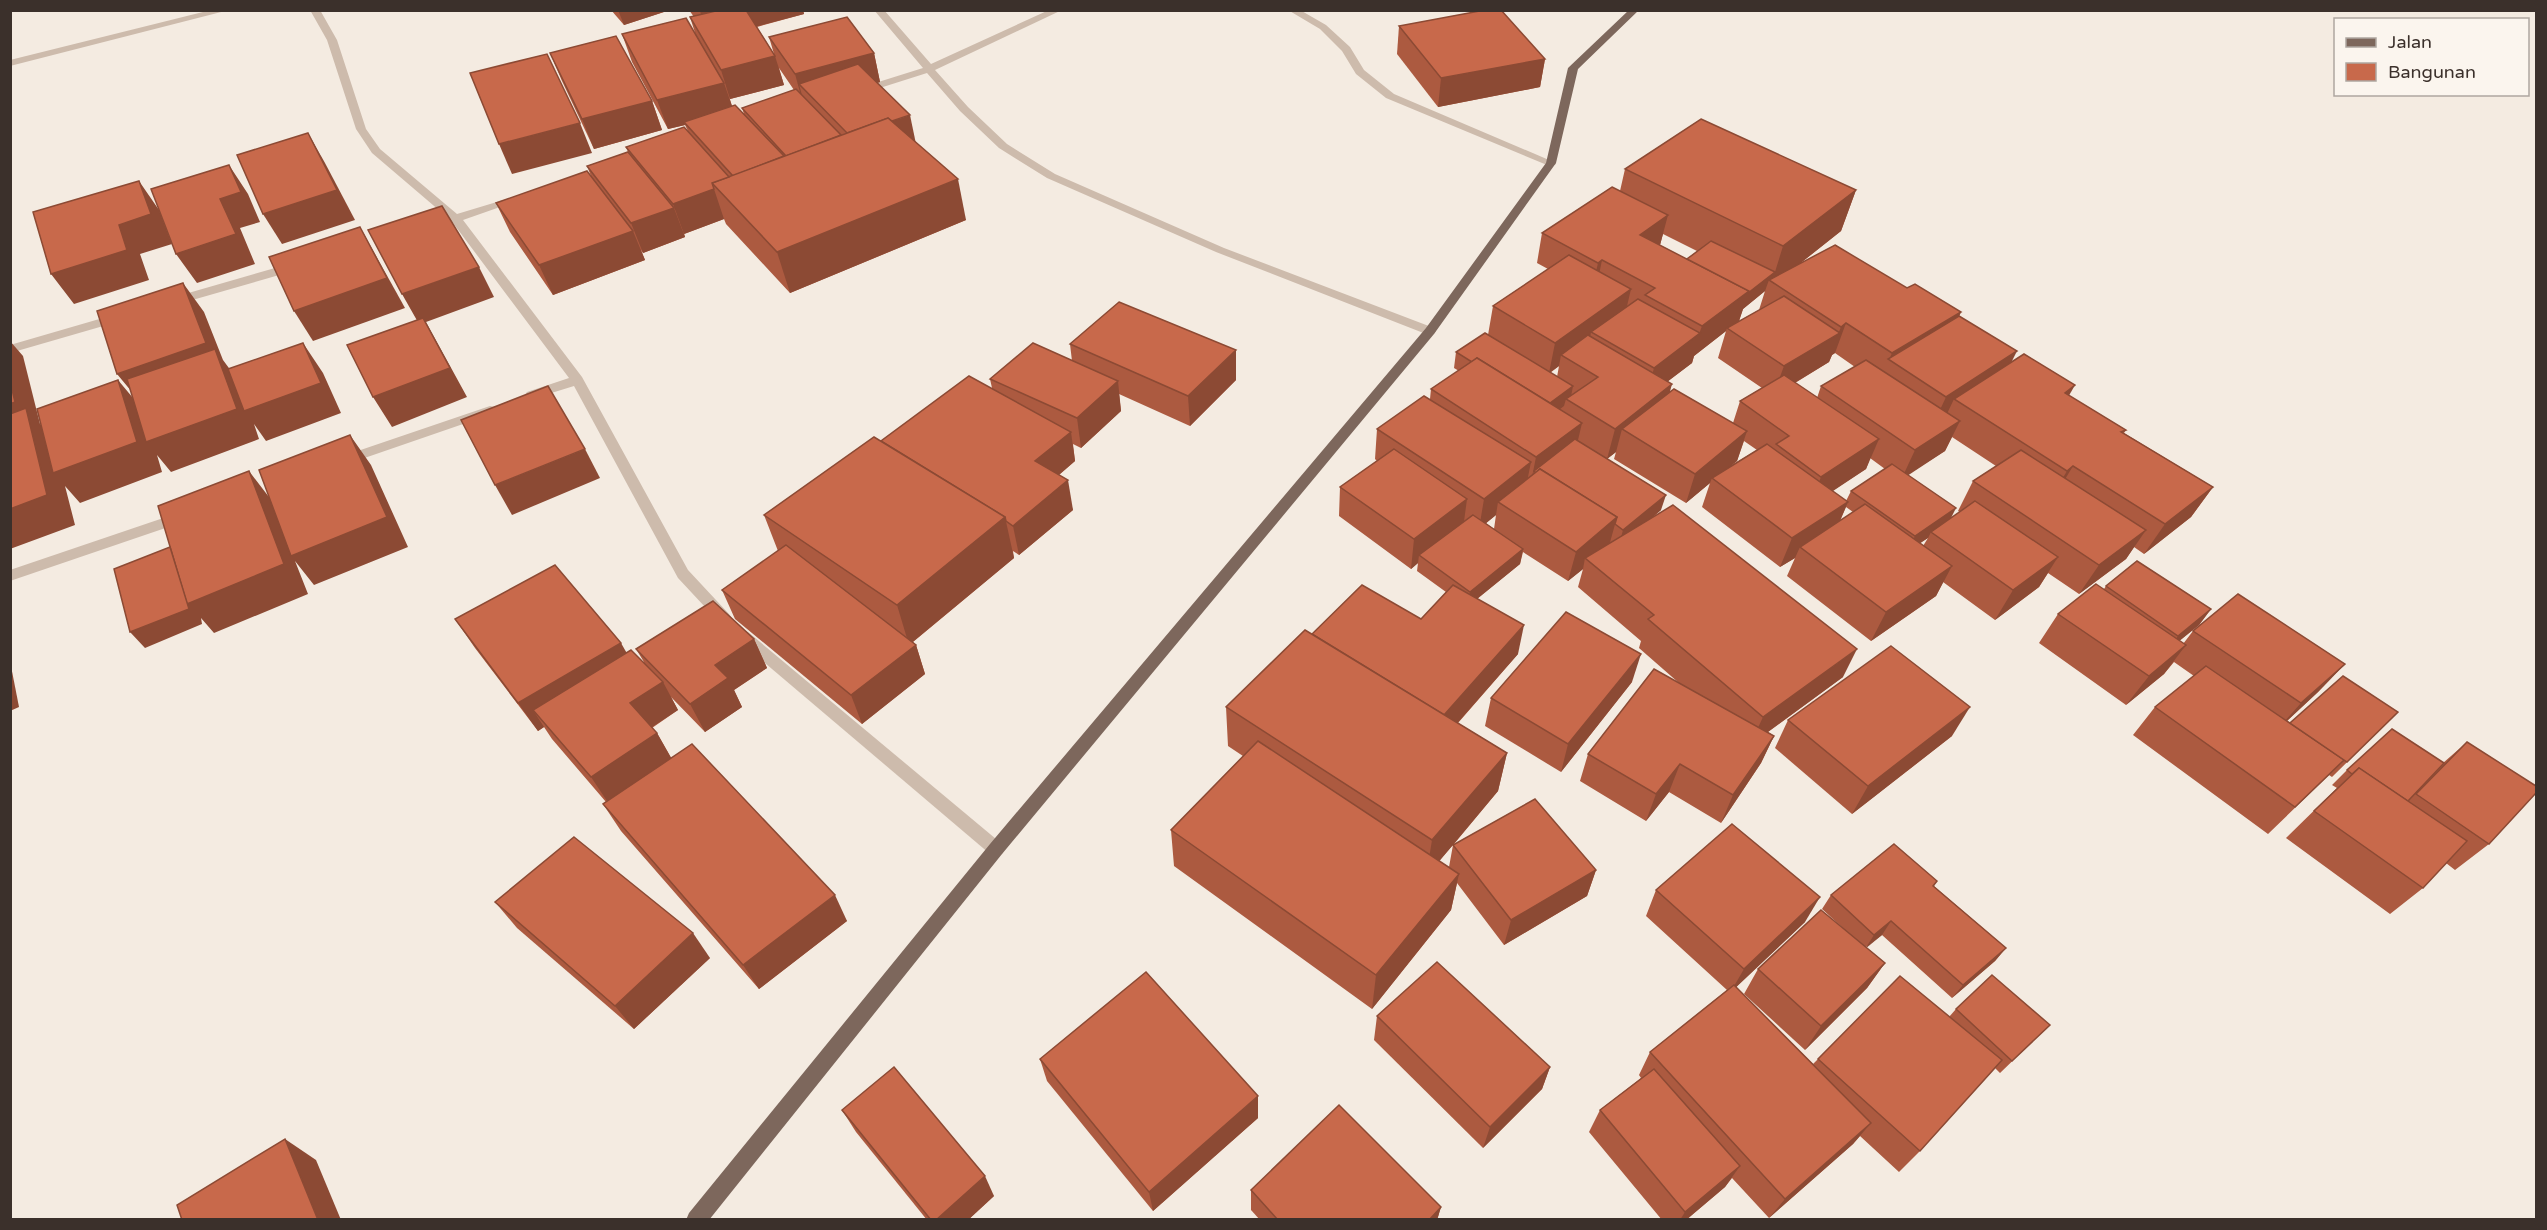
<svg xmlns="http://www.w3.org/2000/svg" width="2547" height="1230" viewBox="0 0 2547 1230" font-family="'Varela Round',sans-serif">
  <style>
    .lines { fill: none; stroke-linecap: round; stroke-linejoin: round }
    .minor { fill: #cdbbac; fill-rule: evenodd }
    .primary { fill: #7d675c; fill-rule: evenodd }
    .wall { fill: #ac5a40; fill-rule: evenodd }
    .shaded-wall { fill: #8c4a34 }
    .building { fill: #c8694b; stroke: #8c4a34; stroke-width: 1.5 }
  </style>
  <rect width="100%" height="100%" fill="#f4ebe1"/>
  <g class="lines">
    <g class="minor">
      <polygon points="211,10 229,10 10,66 10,60"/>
      <polygon points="310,10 320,10 337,40 366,129 380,149 457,214 517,196 523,199 463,220 582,377 688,570 729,614 732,618 729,622 719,622 678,578 574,386 532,399 527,398 525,395 527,392 569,378 453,223 431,229 427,228 427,224 447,217 372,153 356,129 327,40"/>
      <polygon points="874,10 884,10 931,64 1049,10 1062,10 935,70 968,107 1007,144 1055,174 1224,248 1434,328 1436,331 1434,334 1426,334 1216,252 1047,178 999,148 960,111 927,73 864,93 856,93 856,89 923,68"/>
      <polygon points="1288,10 1300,10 1326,25 1350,47 1364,70 1394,94 1556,163 1555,165 1547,165 1386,98 1356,74 1342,51 1320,29"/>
      <polygon points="296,262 300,263 300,269 175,305 169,301 171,298"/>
      <polygon points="120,313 126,317 124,320 10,353 10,345"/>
      <polygon points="490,406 495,407 497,410 495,413 350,463 345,465 338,460 340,457"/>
      <polygon points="181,512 188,517 186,521 10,581 10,570"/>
      <polygon points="743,630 748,632 1002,844 1005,849 1002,854 996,856 990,854 738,640 735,636 738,632"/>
    </g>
    <polygon class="primary" points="1629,10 1639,10 1578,69 1556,163 1434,334 1002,854 709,1220 686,1220 689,1213 990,844 1426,328 1546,163 1568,68"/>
  </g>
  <g class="wall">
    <polygon points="611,10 670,10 624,25"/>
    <path d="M689,10H803L804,14L757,27L774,54L769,37L874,53L880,82L877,83L966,220L790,293L726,224L724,219L684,234V233L685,237L643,253L641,250L645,260L553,295L510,232L496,203L591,176L587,166L628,152L626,147L688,131L685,125L668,129L632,62L622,34L696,36L690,17H694ZM779,68L794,90L742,108L744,114L732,106L729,96L730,99L784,85Z"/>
    <polygon points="1399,26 1545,59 1540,87 1438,107 1397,54"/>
    <polygon points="550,53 652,101 662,130 594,149 562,81"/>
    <path d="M1625,169L1856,190L1841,231L1802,262L1907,288L1961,312L1959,316L2012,362L2126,430L2124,433L2213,487L2191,517L2144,554L2134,547L2126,559L2079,594L2048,573L2039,587L1995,620L1943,582L1936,596L1871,641L1787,576L1795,558L1780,567L1702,507L1710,483L1686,503L1614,459L1616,452L1607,459L1661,510L1652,518L1843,677L1768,732L1774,736L1761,763L1721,823L1669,792L1646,821L1580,781L1588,754L1679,683L1639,648L1641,641L1578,587L1583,569L1568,581L1523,552L1520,564L1477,599L1518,654L1458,723L1507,753L1498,791L1454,844L1596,870L1587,896L1504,945L1457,883L1451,910L1372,1009L1174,866L1171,830L1243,756L1228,746L1226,707L1312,634L1421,619L1446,592L1417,571L1418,563L1411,569L1339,516L1340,487L1377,461L1375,459L1377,429L1430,399L1431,389L1459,371L1454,368L1456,352L1488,335L1493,306L1548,269L1537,263L1542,233L1620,191ZM1663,234L1697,251L1687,259L1660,245ZM1765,291L1759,310L1739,321L1743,309ZM1726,331L1718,358L1762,388L1740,401L1733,423L1670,392L1668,381L1692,363L1694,356ZM1835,353L1855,367L1821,386L1817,398L1795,383L1829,362L1832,355ZM1559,366L1557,377L1550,373ZM1952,437L1996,466L1973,481L1958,511L1960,512L1951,518L1907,475L1945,451ZM1744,441L1757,450L1730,466L1737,461ZM1870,458L1885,469L1851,491L1846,501L1832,491L1866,469ZM1846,507L1853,512L1840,521ZM1496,515L1494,529L1486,523ZM1928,538L1923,546L1919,543ZM1453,845L1449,867L1439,861Z"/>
    <polygon points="1070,344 1236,380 1190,426 1119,394 1121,411 1081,448 1073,444 1075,461 1059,475 1073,510 1019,555 1013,551 1014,558 913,642 916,645 925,674 862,724 735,619 722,590 778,551 764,515 881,441 992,388 990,379 1072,361"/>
    <polygon points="2106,586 2211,609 2199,625 2179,641 2183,644 2193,631 2345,664 2318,692 2287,721 2290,723 2398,712 2332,777 2329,775 2268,834 2133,735 2155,707 2194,676 2174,662 2164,674 2126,705 2039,643 2058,614 2104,589"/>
    <polygon points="455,619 626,652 644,662 636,649 754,639 767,668 734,690 742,707 705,732 671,697 678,710 652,728 657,733 671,758 847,921 759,989 621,831 603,804 606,802 552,739 544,727 538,731 475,648"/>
    <polygon points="1632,682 1561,772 1485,726 1491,698"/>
    <polygon points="1788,720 1952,736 1852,814 1775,748"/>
    <polygon points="2467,742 2489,844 2455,870 2446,863 2423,888 2390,914 2286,838 2337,788 2332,785 2347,770 2443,763"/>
    <polygon points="1937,881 1934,886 2006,948 1995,961 1952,998 1882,935 1866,947 1885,963 1867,988 1805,1050 1744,994 1758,969 1844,929 1822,909 1831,895"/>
    <polygon points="1656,890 1805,922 1736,987 1813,1064 1818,1059 1949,1017 1956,1009 2050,1025 2000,1073 1995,1068 1920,1151 1899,1172 1860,1136 1853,1144 1769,1218 1732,1178 1725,1187 1686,1220 1662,1220 1589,1132 1600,1110 1641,1078 1639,1075 1650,1052 1727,990 1646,916"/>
    <polygon points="495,902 710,958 634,1029 517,928"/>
    <polygon points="1377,1016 1550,1067 1542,1089 1483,1148 1374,1040"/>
    <polygon points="1040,1059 1258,1118 1153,1211 1047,1081"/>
    <polygon points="842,1110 994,1196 968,1220 927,1220 856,1132"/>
    <polygon points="1251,1190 1441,1207 1437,1220 1260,1220 1251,1210"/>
  </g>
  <g class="shaded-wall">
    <polygon points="618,10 670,10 624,25"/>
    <polygon points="702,10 803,10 804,14 709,39 700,11"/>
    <polygon points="874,53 880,82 814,100 799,84 804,103 803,103 795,74"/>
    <polygon points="775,56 784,85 730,99 721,70"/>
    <polygon points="1545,59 1540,87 1438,107 1441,78"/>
    <polygon points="724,83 734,112 684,122 685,125 668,129 657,100"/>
    <polygon points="652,101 662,130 594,149 582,119"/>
    <polygon points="910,115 916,144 850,136"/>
    <polygon points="580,123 592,153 512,174 499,144"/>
    <polygon points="308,133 325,163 355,220 282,244 263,214"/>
    <polygon points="229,165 248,194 260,222 240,228 255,264 197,283 176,254 220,199"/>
    <polygon points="958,179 966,220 790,293 777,252"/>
    <polygon points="139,181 159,210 172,244 140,254 149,280 74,304 51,274 119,225"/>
    <polygon points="714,189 724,219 684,234 673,204"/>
    <polygon points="1856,190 1841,231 1774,284 1769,280 1765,291 1743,309 1739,321 1727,328 1726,331 1694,356 1692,363 1646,398 1654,368 1699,334 1702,326 1775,272 1783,246"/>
    <polygon points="674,208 685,237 643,253 631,223"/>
    <polygon points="1668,215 1660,245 1640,235"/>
    <polygon points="360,227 405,308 313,341 294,311"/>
    <polygon points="633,231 645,260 553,295 539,265"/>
    <polygon points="1602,260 1596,290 1591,293 1598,263"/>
    <polygon points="479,267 494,297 426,322 467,397 392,427 373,397 419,324 402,294"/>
    <polygon points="183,283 204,312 223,360 237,379 303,343 323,373 341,413 266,441 254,424 259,439 171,472 157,455 162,472 80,503 65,486 75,525 10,549 10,341 23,356 40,424 53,438 118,380 143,410 142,404 117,374"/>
    <polygon points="1631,289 1624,319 1591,332 1589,345 1561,355 1559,366 1549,373 1555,343"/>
    <polygon points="1961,312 1947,342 1889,360 1892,353"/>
    <polygon points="1846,323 1835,353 1832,355 1829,362 1773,396 1784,366 1838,334 1841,327"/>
    <polygon points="1236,350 1236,380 1190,426 1188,396"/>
    <polygon points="2017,351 2002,381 1954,399 1945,418 1932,427 1946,397"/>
    <polygon points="1118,381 1121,411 1081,448 1077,418"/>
    <polygon points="1672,384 1664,414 1622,429 1616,452 1607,459 1615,429"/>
    <polygon points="2075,385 2058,415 2065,393"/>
    <polygon points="1573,386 1570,402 1566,399 1564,406 1542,423 1545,407"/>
    <polygon points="1960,421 1945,451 1901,480 1915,450"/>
    <polygon points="1582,423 1575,453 1534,471 1530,487 1536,457"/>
    <polygon points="1747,431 1737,461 1715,479 1712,478 1710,483 1686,503 1695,474"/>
    <polygon points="1071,432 1075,461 1040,491 1035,461"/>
    <polygon points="350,435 371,465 408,547 314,585 295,561 308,594 214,633 201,618 202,624 145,648 130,632 170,547 249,471 272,501"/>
    <polygon points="1879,439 1866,469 1809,507 1821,477"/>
    <polygon points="585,449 600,478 512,515 495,485"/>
    <polygon points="1531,462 1525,492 1498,502 1496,515 1479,529 1484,499"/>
    <polygon points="2073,466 2055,496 2049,501 2067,471"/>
    <polygon points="1068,480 1073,510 1019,555 1013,526"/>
    <polygon points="2213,487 2191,517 2144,554 2165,524"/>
    <polygon points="1666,495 1661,510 1619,545 1623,530"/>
    <polygon points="1467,499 1463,529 1419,555 1418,563 1411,569 1414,539"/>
    <polygon points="1848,502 1835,532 1800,547 1795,558 1780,567 1792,538"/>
    <polygon points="1956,508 1948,524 1931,532 1928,538 1907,552 1915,536"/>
    <polygon points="1005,517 1014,558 909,645 897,605"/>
    <polygon points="1617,517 1609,546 1585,558 1583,569 1568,581 1576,552"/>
    <polygon points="2146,530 2126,559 2079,594 2099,565"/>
    <polygon points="1523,549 1520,564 1467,607 1470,592"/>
    <polygon points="2058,557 2039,587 1995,620 2013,590"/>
    <polygon points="1952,566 1936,596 1871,641 1886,612"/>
    <polygon points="2211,609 2199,625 2167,651 2178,636"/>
    <polygon points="1524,625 1518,654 1439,744 1443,716"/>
    <polygon points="754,639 767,668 734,690 742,707 705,732 690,704 715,665"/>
    <polygon points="621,643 637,671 533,710 544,727 538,731 518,703"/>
    <polygon points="916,645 925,674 862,724 851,695"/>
    <polygon points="2186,645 2164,674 2126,705 2149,676"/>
    <polygon points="1857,649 1843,677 1750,745 1763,717"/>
    <polygon points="1641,654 1632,682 1561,772 1568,744"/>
    <polygon points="10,661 19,707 10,711"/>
    <polygon points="2345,664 2318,692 2275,732 2301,703"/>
    <polygon points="663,682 678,710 646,731 630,703"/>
    <polygon points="1970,707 1952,736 1852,814 1868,786"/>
    <polygon points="657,733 673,761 609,804 591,777"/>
    <polygon points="1774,736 1761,763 1721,823 1733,795"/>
    <polygon points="1507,753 1498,791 1426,877 1432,840"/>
    <polygon points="1680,764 1669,792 1646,821 1656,794"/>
    <polygon points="1596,870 1587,896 1504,945 1511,920"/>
    <polygon points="1459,874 1451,910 1372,1009 1376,975"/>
    <polygon points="835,895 847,921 759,989 743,965"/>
    <polygon points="1820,897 1805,922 1730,993 1744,969"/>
    <polygon points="1891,921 1882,935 1865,949 1874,935"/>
    <polygon points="693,933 710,958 634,1029 615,1006"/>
    <polygon points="2006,948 1995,961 1952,998 1963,985"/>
    <polygon points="1885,963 1867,988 1805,1050 1821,1026"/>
    <polygon points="1550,1067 1542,1089 1483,1148 1490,1127"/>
    <polygon points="1258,1096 1258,1118 1153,1211 1149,1192"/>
    <polygon points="1871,1123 1853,1144 1769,1218 1785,1199"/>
    <polygon points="285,1139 316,1160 341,1220 318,1220"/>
    <polygon points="1740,1166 1725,1187 1686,1220 1680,1220 1685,1212"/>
    <polygon points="985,1176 994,1196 968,1220 936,1220"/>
    <polygon points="1441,1207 1437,1220 1429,1220"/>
  </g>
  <g class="building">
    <polygon points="720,10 746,10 775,56 721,70 690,17"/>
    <polygon points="1485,10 1501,10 1545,59 1441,78 1399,26"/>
    <polygon points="847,17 874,53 795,74 769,37"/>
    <polygon points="686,18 724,83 657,100 622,34"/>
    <polygon points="616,36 652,101 582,119 550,53"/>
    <polygon points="547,54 580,123 499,144 470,73"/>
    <polygon points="858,64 910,115 892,121 888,118 847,133 799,84"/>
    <polygon points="796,89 841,135 786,156 742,108"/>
    <polygon points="735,105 784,156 733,176 684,122"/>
    <polygon points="888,118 958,179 777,252 712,183"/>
    <polygon points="1701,119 1856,190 1783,246 1625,169"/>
    <polygon points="684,127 729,177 712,183 714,189 673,204 626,147"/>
    <polygon points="308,133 337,190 263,214 237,155"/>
    <polygon points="628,152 674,208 631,223 587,166"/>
    <polygon points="229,165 241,192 220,199 236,234 176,254 151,189"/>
    <polygon points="587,171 633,231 539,265 496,203"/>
    <polygon points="139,181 151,214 119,225 127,250 51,274 33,212"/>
    <polygon points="1612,187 1668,215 1640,235 1749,291 1702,326 1645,295 1655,288 1602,260 1598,263 1542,233"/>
    <polygon points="442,206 479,267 402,294 368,230"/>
    <polygon points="360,227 387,278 294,311 269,257"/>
    <polygon points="1711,241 1775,272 1748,293 1749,291 1687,259"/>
    <polygon points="1835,245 1907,288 1915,284 1961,312 1892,353 1846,323 1841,327 1769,280"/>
    <polygon points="1569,255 1631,289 1555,343 1493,306"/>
    <polygon points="183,283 206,343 117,374 97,311"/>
    <polygon points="1784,296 1840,333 1784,366 1727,328"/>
    <polygon points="1638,299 1700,333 1654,368 1591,332"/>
    <polygon points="1119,302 1236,350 1188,396 1070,344"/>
    <polygon points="1959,316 2017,351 1946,397 1888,359"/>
    <polygon points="423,318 450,368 373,397 347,345"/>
    <polygon points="1485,333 1573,386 1550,403 1477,358 1472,362 1456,352"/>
    <polygon points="1588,335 1672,384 1615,429 1566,399 1598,377 1561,355"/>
    <polygon points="303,343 321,383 244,411 228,369"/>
    <polygon points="1033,343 1118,381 1077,418 990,379"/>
    <polygon points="215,349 237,409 146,442 127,379"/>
    <polygon points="2024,354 2075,385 2065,393 2126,430 2121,432 2213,487 2165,524 2073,466 2067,471 1954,399"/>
    <polygon points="1477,358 1582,423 1536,457 1431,389"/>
    <polygon points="1866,360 1960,421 1915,450 1821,386"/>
    <polygon points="1784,375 1879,439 1821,477 1776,444 1789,436 1740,401"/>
    <polygon points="969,376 1071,432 1035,461 1068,480 1013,526 1006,521 1005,517 881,441"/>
    <polygon points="118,380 137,442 53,473 37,409"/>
    <polygon points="10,381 15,402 10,404"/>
    <polygon points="548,386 585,449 495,485 461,420"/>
    <polygon points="1674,389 1747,431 1695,474 1622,429"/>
    <polygon points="1424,396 1531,462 1484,499 1377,429"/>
    <polygon points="26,408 47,495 10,509 10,414"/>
    <polygon points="350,435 387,517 291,556 259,470"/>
    <polygon points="874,437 1005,517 897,605 764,515"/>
    <polygon points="1575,439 1666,495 1623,530 1615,524 1617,517 1540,469 1536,473 1534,471"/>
    <polygon points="1767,444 1848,502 1792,538 1712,478"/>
    <polygon points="1394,449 1467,499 1414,539 1340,487"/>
    <polygon points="2021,450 2146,530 2099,565 1973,481"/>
    <polygon points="1892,464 1956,508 1915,536 1851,491"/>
    <polygon points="1540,469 1617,517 1576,552 1498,502"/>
    <polygon points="249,471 284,564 187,604 158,506"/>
    <polygon points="1975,501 2058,557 2013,590 1931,532"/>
    <polygon points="1865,504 1952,566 1886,612 1800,547"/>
    <polygon points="1673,505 1857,649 1763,717 1648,619 1654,615 1585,558"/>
    <polygon points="1473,515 1523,549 1470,592 1419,555"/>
    <polygon points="786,545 916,645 851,695 722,590"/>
    <polygon points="170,547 189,609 130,632 114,569"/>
    <polygon points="2137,561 2211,609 2178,636 2106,586"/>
    <polygon points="555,565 621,643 518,703 455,619"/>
    <polygon points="2096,584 2186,645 2149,676 2058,614"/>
    <polygon points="1362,585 1421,619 1453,585 1524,625 1444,715 1312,634"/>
    <polygon points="2238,594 2345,664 2301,703 2193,631"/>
    <polygon points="713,601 754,639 715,665 728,678 690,704 636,649"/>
    <polygon points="1566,612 1641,654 1568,744 1491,698"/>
    <polygon points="1305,630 1507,753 1432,840 1226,707"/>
    <polygon points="1891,646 1970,707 1868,786 1788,720"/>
    <polygon points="631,650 663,682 630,703 657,733 591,777 533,710"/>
    <polygon points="2206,666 2344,760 2295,807 2155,707"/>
    <polygon points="1654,669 1774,736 1733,795 1680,764 1656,794 1588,754"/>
    <polygon points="2343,676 2398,712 2347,762 2290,723"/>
    <polygon points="2392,729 2444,763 2408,801 2359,768 2352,774 2347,770"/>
    <polygon points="1258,741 1459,874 1376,975 1171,830"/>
    <polygon points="2467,742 2536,786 2536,793 2489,844 2416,794"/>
    <polygon points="692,744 835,895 743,965 603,804"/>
    <polygon points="2359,768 2467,841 2423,888 2314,811"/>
    <polygon points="1535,799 1596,870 1511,920 1453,845"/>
    <polygon points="1732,824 1820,897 1744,969 1656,890"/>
    <polygon points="574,837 693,933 615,1006 495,902"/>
    <polygon points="1894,844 1937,881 1933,886 2006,948 1963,985 1891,921 1874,935 1831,895"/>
    <polygon points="1821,910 1885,963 1821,1026 1758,969"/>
    <polygon points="1437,962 1550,1067 1490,1127 1377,1016"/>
    <polygon points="1146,972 1258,1096 1149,1192 1040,1059"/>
    <polygon points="1992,975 2050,1025 2012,1061 1956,1009"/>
    <polygon points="1900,976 2002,1060 1920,1151 1818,1059"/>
    <polygon points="1734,985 1871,1123 1785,1199 1650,1052"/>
    <polygon points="894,1067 985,1176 936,1220 931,1220 842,1110"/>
    <polygon points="1654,1069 1740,1166 1685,1212 1600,1110"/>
    <polygon points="1339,1105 1441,1207 1429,1220 1278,1220 1251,1190"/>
    <polygon points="285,1139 318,1220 182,1220 177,1205"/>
  </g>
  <rect width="2547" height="1230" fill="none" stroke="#3b302b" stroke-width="24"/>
  <rect x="2334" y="18" width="195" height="78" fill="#fbf5ee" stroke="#aea6a0" stroke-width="1.5"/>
  <rect x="2346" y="38" width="30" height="9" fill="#7d675c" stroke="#aea6a0" stroke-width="1.5"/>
  <text x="2388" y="48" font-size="18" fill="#3b302b">Jalan</text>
  <rect x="2346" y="63" width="30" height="18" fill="#c8694b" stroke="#aea6a0" stroke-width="1.5"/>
  <text x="2388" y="78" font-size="18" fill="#3b302b">Bangunan</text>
</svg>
